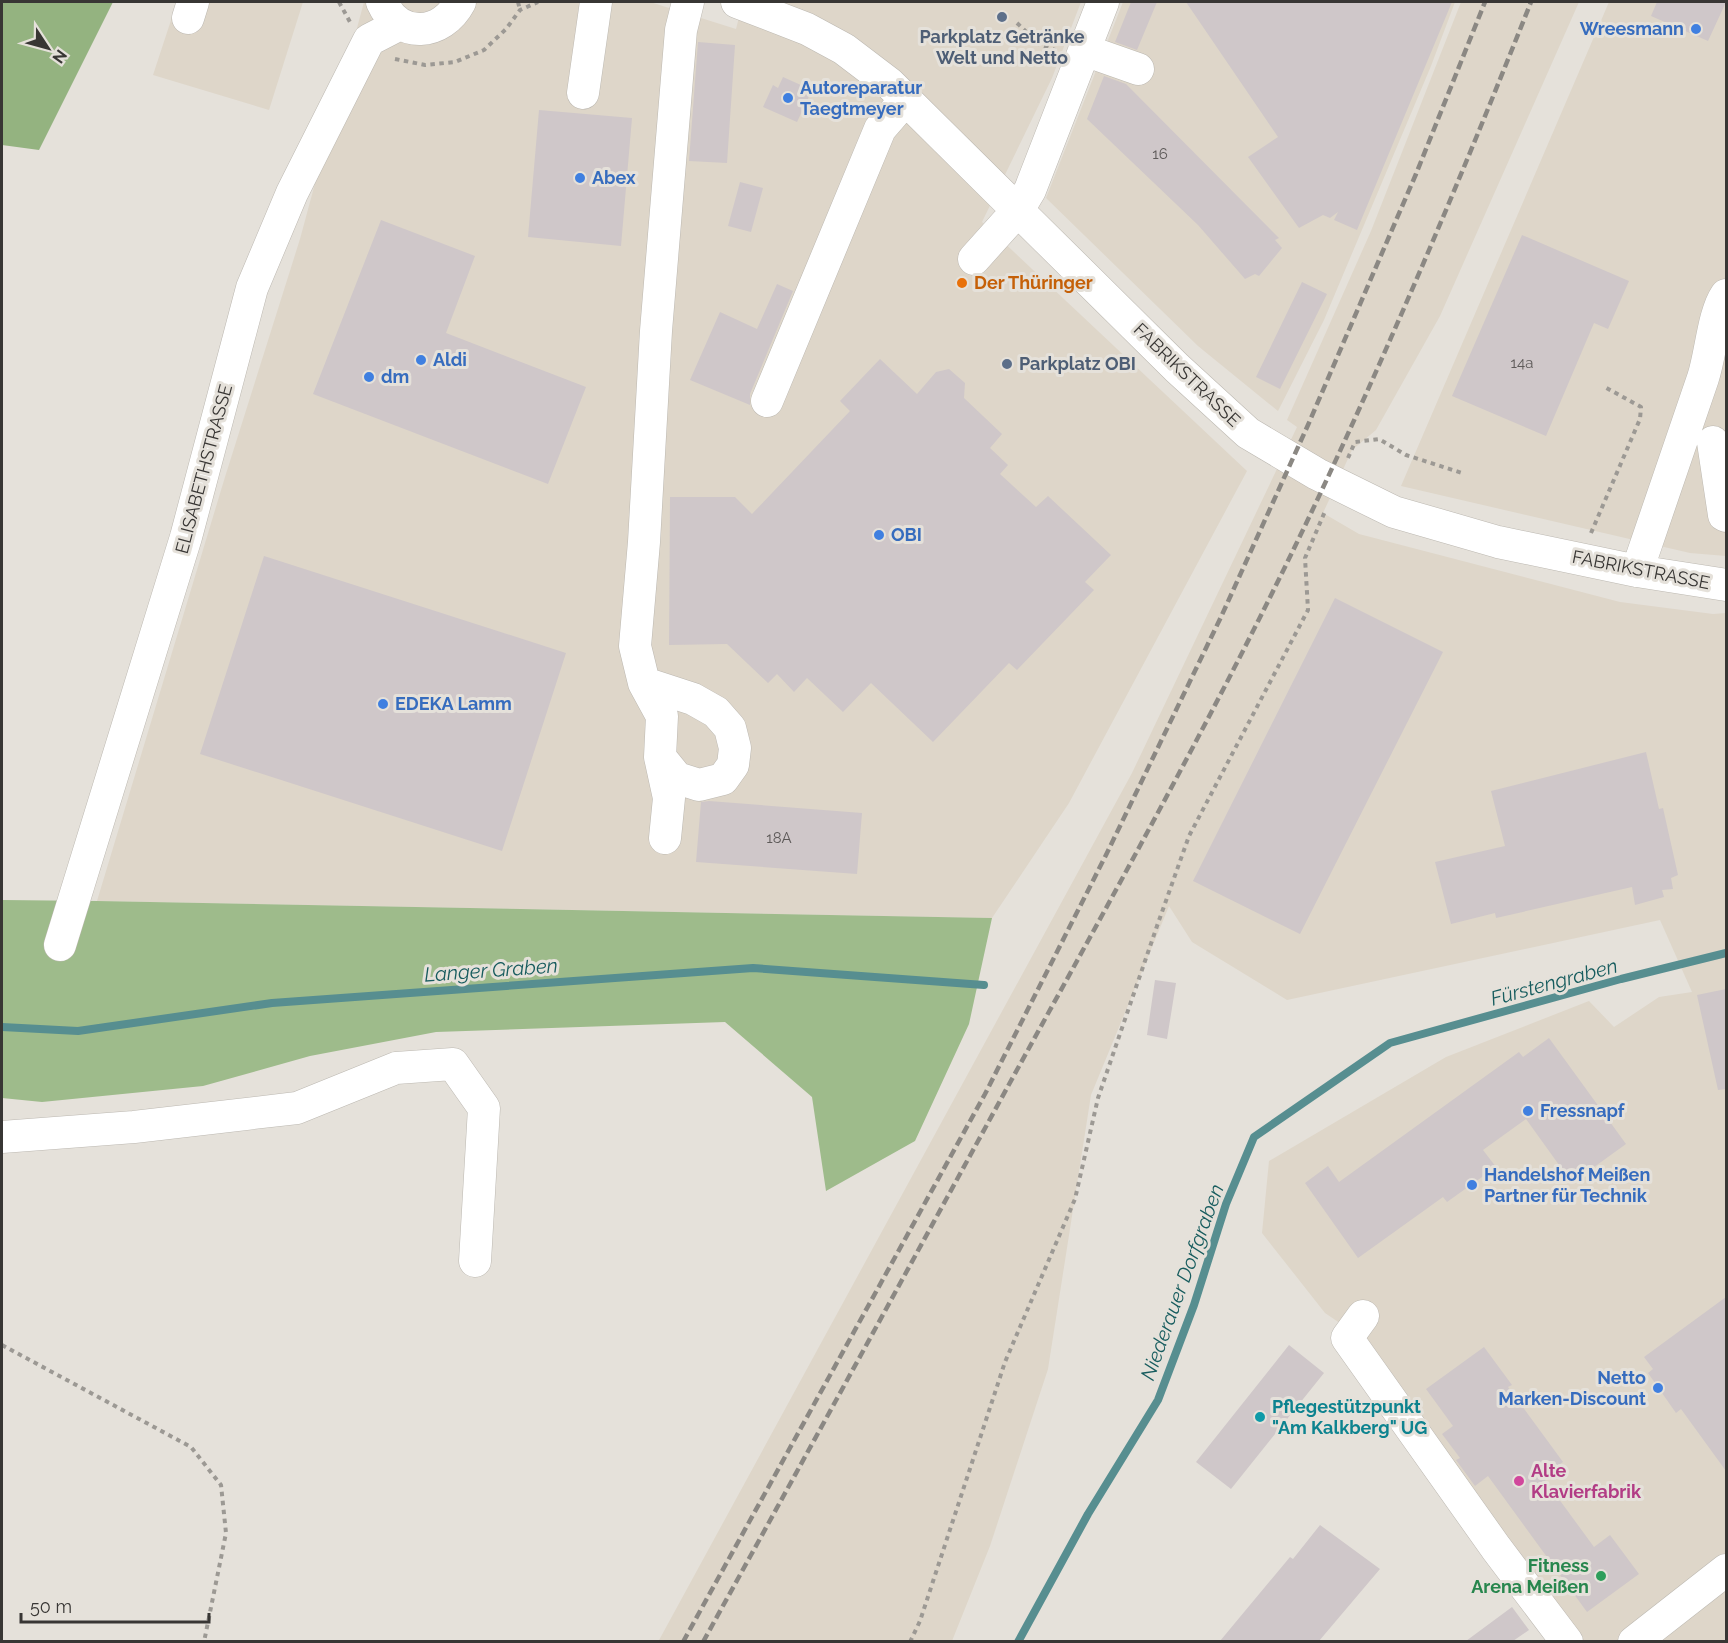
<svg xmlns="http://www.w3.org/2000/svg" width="1728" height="1643" font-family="Raleway,sans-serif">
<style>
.built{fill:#ded6c9}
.green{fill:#9ebb8b}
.forest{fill:#94b380}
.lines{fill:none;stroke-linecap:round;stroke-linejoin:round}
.stream{stroke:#578e90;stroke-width:8}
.building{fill:#cfc7c9}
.minor-casing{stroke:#bcb8b1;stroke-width:33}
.path{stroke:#9c9994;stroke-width:4;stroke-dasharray:4.5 4.5;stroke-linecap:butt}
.minor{stroke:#fff;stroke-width:32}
.rail{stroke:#8b8883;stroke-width:4.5;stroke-dasharray:9 4.5;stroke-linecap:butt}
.service-dot{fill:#5c6f8a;stroke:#e5e1da;stroke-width:2}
.shop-dot{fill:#3f7fe0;stroke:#e5e1da;stroke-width:2}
.food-dot{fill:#e8710a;stroke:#e5e1da;stroke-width:2}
.culture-dot{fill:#0f9aa8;stroke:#e5e1da;stroke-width:2}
.hotel-dot{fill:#d1479c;stroke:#e5e1da;stroke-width:2}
.leisure-dot{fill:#2e9e5b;stroke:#e5e1da;stroke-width:2}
.labels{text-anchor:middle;stroke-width:6;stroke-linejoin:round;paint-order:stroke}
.number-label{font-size:15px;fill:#5e5a59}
.shop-label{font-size:18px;font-weight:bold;fill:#366cbe;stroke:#e5e1da;text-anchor:start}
.service-label{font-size:18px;font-weight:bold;fill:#4e5e75;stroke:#e5e1da}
.food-label{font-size:18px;font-weight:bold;fill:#c56008;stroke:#e5e1da;text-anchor:start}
.street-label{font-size:18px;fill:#383634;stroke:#e5e1da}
.culture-label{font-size:18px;font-weight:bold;fill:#0d838f;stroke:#e5e1da;text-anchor:start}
.hotel-label{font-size:18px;font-weight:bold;fill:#b23c85;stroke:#e5e1da;text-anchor:start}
.leisure-label{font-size:18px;font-weight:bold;fill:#27864d;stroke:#e5e1da;text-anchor:end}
.water-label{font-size:20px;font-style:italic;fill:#175c5e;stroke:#e5e1da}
</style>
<rect width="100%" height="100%" fill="#e5e1da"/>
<!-- built -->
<path class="built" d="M 177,2 L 303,2 L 269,110 L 153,75 Z
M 364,2 L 650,2 L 736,29 L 743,2 L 1081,2 L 1052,78 L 982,222 L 1247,471 L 1069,803 L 992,918 L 97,901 L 225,477 L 300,239 Z
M 1123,2 L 1455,2 L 1431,66 L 1324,320 L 1278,411 L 1198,346 L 1046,198 Z
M 1461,2 L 1579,2 L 1440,316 L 1376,430 L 1352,450 L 1323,513 L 1359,534 L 1620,602 L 1713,614 L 1726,613 L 1726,1641 L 1581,1641 L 1362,1338 L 1325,1313 L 1262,1233 L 1269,1161 L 1446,1057 L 1589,1001 L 1614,1027 L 1659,997 L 1692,992 L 1660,920 L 1287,1000 L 1192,942 L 1169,906 L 1091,1095 L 1048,1369 L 990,1546 L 952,1641 L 658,1642 L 1132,773 L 1297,427 L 1287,420 L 1371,231 Z
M 1609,2 L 1726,2 L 1726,556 L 1690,553 L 1401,486 Z"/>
<!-- green -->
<path class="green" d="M 2,900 L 97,901 L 992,918 L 969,1024 L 915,1141 L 826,1191 L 812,1097 L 725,1022 L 436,1032 L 310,1056 L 203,1086 L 42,1102 L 2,1098 Z"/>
<!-- forest -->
<path class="forest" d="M 2,2 L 113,2 L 39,150 L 2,145 Z"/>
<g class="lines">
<!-- stream -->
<path class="stream" d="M 2,1027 L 78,1031 L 272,1003 L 753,968 L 984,985
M 1018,1642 L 1088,1514 L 1158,1400 L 1194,1305 L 1226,1204 L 1254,1137 L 1390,1043 L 1621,979 L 1726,953"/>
</g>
<!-- building -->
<path class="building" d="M 1131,2 L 1157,2 L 1137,50 L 1115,42 Z
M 1186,2 L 1452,2 L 1357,230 L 1334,220 L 1338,212 L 1330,218 L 1323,215 L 1299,228 L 1248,157 L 1278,137 Z
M 1657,2 L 1726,2 L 1708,41 L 1651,16 Z
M 698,42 L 735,45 L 727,163 L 689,161 Z
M 1104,76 L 1126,84 L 1279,238 L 1275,240 L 1282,248 L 1259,276 L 1255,274 L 1245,279 L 1198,225 L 1087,119 Z
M 783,77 L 812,90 L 797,122 L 763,107 L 773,85 L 778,88 Z
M 539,110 L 632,118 L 621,246 L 528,237 Z
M 740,182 L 763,188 L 751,232 L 728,226 Z
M 381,220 L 475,256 L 446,333 L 586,387 L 548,484 L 313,394 Z
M 1522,235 L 1629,281 L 1608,329 L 1594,323 L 1546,436 L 1452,396 Z
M 1302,282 L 1327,294 L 1280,389 L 1256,377 Z
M 777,284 L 793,291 L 750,394 L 750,405 L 690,380 L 720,312 L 757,329 Z
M 880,359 L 917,394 L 936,372 L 949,369 L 965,383 L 964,398 L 1002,434 L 990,448 L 1008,465 L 1000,474 L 1036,507 L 1048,496 L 1111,555 L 1085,582 L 1094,590 L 1017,670 L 1009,663 L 933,742 L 871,683 L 843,712 L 807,678 L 794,692 L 777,674 L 768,683 L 727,644 L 669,645 L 670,497 L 735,497 L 752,514 L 850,411 L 840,401 Z
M 264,556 L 566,653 L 502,851 L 200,754 Z
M 1335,598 L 1443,652 L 1300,934 L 1193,881 Z
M 1646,752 L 1659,809 L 1663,808 L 1678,875 L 1671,878 L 1673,889 L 1662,890 L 1664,897 L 1635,905 L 1632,887 L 1496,918 L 1495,913 L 1451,924 L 1435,862 L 1505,846 L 1491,791 Z
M 709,801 L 862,813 L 857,874 L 696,862 L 701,802 Z
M 1155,980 L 1176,983 L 1167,1039 L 1147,1035 Z
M 1726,989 L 1726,1089 L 1718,1090 L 1697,995 Z
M 1549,1038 L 1626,1144 L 1572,1183 L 1526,1119 L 1483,1150 L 1496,1167 L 1447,1202 L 1443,1197 L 1358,1258 L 1305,1183 L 1328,1166 L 1339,1182 L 1519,1052 L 1523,1057 Z
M 1726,1297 L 1726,1471 L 1681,1409 L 1676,1413 L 1648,1373 L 1653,1369 L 1644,1357 Z
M 1289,1345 L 1324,1373 L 1231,1489 L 1196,1462 Z
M 1484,1347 L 1512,1385 L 1508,1387 L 1563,1462 L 1542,1476 L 1594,1547 L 1610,1535 L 1639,1574 L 1587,1612 L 1488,1476 L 1475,1486 L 1456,1460 L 1460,1458 L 1442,1434 L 1453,1426 L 1426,1389 Z
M 1320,1525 L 1380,1569 L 1319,1641 L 1220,1641 L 1290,1557 L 1293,1559 Z
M 1512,1607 L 1529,1630 L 1513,1641 L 1466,1641 Z"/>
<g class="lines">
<defs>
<path id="minor" d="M 382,2 C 399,40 442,36 460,2
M 737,2 L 807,29 L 844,49 L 890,84 L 1177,368 L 1248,433 L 1317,474 L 1394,512 L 1498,542 L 1637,571 L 1726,585
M 188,18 L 193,2
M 1084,50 L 1138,69
M 583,93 L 596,2
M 974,259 L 1018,210 L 1030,190 L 1103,2
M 767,401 L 880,129 L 906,99
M 1713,442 L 1724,515 L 1726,516
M 1637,571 L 1703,378 C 1711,354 1713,314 1726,295
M 644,683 L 693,699 L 716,712 L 730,728 L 735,748 L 733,765 L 723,779 L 699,785 L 677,778 L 660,757
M 665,838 L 669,798 L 660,757 L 662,716 L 644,683 L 635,646 L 644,542 L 656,331 L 681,30 L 688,2
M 60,945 L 186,537 L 252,288 L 292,193 L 369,40 L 400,24
M 2,1137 L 134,1127 L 297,1108 L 396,1068 L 453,1064 L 484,1108 L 475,1261
M 1363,1316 L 1347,1338 L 1496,1548 L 1567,1642
M 1634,1642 L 1726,1570"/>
</defs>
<!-- minor casing -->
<use href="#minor" class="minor-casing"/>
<!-- path -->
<path class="path" d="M 339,2 L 350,22
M 518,2 L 520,10
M 1017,23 L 1040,45 L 1055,50
M 395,59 L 425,65 L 455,62 L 484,50 L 506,29 L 520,10 L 538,2
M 1348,458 L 1355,442 L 1379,439 L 1406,455 L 1462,473
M 1591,533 L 1640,419 L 1641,407 L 1603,386
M 2,1345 L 191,1447 L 221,1485 L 226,1533 L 204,1642
M 910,1642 L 920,1621 L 1005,1362 L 1075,1199 L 1098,1098 L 1157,926 L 1189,836 L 1308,610 L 1305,558 L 1326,509"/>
<!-- minor -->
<use href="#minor" class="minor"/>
<!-- rail -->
<path class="rail" d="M 683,1642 L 985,1094 L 1106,855 L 1221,617 L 1308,425 L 1416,174 L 1485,2
M 703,1642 C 803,1461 902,1280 1001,1099 C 1108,904 1217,711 1312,511 C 1391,344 1463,173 1531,2"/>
</g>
<!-- markers -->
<g class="service-dot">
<circle cx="1002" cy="17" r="6"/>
<circle cx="1007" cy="364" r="6"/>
</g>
<g class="shop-dot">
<circle cx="1696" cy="29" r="6"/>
<circle cx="788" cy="98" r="6"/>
<circle cx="580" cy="178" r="6"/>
<circle cx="421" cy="360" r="6"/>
<circle cx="369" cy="377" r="6"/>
<circle cx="879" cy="535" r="6"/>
<circle cx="383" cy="704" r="6"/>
<circle cx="1528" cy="1111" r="6"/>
<circle cx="1472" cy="1185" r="6"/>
<circle cx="1658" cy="1388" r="6"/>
</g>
<circle class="food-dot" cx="962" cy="283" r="6"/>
<circle class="culture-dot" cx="1260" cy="1417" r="6"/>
<circle class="hotel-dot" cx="1519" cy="1481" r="6"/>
<circle class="leisure-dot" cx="1601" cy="1576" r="6"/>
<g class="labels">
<!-- number labels -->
<g class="number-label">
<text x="1160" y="159">16</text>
<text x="1522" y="368">14a</text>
<text x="779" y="843">18A</text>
</g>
<!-- shop labels -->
<g class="shop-label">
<text x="1684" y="35" text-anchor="end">Wreesmann</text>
<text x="800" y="94">Autoreparatur<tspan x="800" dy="21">Taegtmeyer</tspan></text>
<text x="592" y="184">Abex</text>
<text x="433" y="366">Aldi</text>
<text x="381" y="383">dm</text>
<text x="891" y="541">OBI</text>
<text x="395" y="710">EDEKA Lamm</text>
<text x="1540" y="1117">Fressnapf</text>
<text x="1484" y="1181">Handelshof Meißen<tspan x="1484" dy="21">Partner für Technik</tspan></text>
<text x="1646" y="1384" text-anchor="end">Netto<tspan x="1646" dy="21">Marken-Discount</tspan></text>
</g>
<!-- service labels -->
<g class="service-label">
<text x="1002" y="43">Parkplatz Getränke<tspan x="1002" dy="21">Welt und Netto</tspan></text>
<text x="1019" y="370" text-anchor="start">Parkplatz OBI</text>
</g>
<!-- food labels -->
<g class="food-label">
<text x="974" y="289">Der Thüringer</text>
</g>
<!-- street labels -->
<g class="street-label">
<text transform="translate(1187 375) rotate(44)" y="6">FABRIKSTRASSE</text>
<text transform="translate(204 469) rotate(-75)" y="6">ELISABETHSTRASSE</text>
<text transform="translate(1641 570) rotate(11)" y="6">FABRIKSTRASSE</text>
</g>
<!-- culture labels -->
<g class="culture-label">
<text x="1272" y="1413">Pflegestützpunkt<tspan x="1272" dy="21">"Am Kalkberg" UG</tspan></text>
</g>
<!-- hotel labels -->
<g class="hotel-label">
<text x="1531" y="1477">Alte<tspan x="1531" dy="21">Klavierfabrik</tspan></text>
</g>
<!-- leisure labels -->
<g class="leisure-label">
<text x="1589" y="1572">Fitness<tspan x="1589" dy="21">Arena Meißen</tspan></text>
</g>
<!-- water labels -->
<g class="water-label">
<text transform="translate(491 970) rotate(-4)" y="7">Langer Graben</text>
<text transform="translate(1554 982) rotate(-15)" y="7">Fürstengraben</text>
<text transform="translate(1182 1282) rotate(-70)" y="7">Niederauer Dorfgraben</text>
</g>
</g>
<!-- border -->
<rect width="1728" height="1643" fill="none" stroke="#383634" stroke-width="6"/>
<!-- north arrow -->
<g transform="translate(48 48) rotate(126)" stroke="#e5e1da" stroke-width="4.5" paint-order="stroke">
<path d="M0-4.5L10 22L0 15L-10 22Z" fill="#383634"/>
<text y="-9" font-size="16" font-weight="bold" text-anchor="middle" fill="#383634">N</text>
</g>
<!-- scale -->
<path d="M21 1613v9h188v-9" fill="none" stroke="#383634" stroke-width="3"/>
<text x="30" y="1613" font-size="18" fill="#383634" stroke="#e5e1da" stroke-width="4.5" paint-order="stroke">50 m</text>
</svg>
